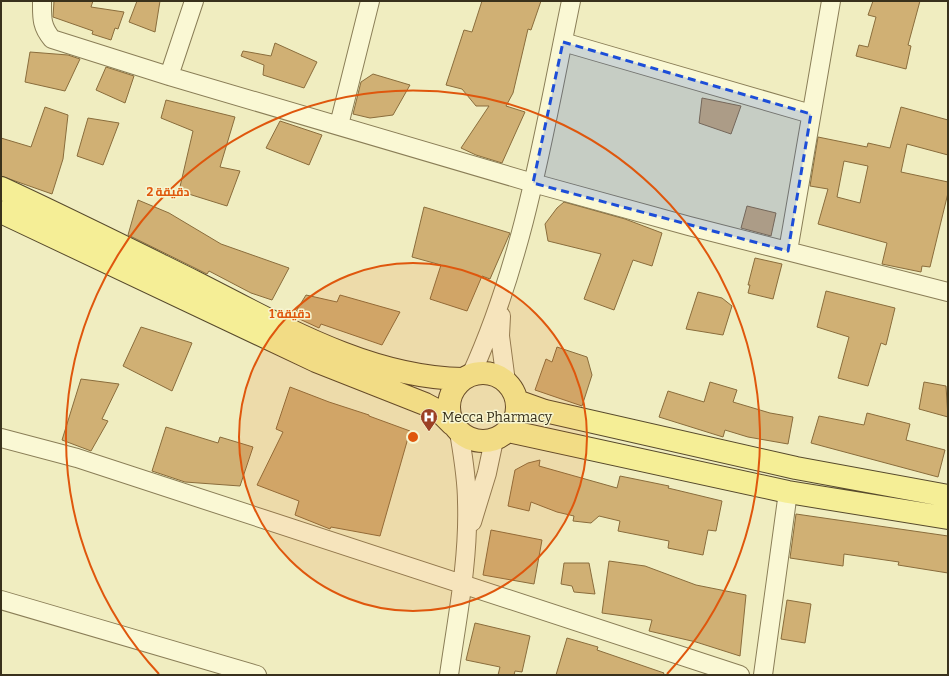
<svg xmlns="http://www.w3.org/2000/svg" width="949" height="676" font-family="Bitter,Cairo,serif">
<style>
.building{fill:#d0b074;stroke:#8a6d3c;fill-rule:evenodd}
.lines{fill:none;stroke-linecap:round;stroke-linejoin:round}
.minor-casing{stroke:#8a7e57;stroke-width:20}
.major-casing{stroke:#574a2c;stroke-width:24}
.minor{stroke:#faf8d4;stroke-width:18}
.major{stroke:#f5ee96;stroke-width:22}
.marked{fill:#1d4ed8;fill-opacity:0.2;stroke:#1d4ed8;stroke-width:3;stroke-dasharray:8 5;stroke-linejoin:round}
.ring{fill:none;stroke:#df570d;stroke-width:2}
.labels{text-anchor:middle;stroke-width:3;stroke-linejoin:round;paint-order:stroke}
.poi-label{font-size:14px;fill:#39311c;stroke:#f7f5d0;text-anchor:start}
.centre{fill:#df570d;stroke:#f7f5d0;stroke-width:2}
.ring-label{font-size:12px;text-anchor:middle;font-weight:bold;fill:#df570d;stroke:#f7f5d0;stroke-width:3;stroke-linejoin:round;paint-order:stroke}
</style>
<rect width="100%" height="100%" fill="#f0edc0"/>
<!-- building -->
<path class="building" d="M 54,1 L 93,1 L 91,7 L 124,12 L 118,29 L 115,28 L 111,40 L 92,34 L 93,31 L 53,17 Z
M 137,1 L 160,1 L 155,32 L 129,22 Z
M 482,1 L 541,1 L 531,30 L 528,29 L 513,93 L 506,106 L 525,112 L 502,163 L 476,155 L 461,148 L 489,106 L 476,106 L 462,89 L 446,85 L 464,30 L 472,32 Z
M 873,1 L 920,1 L 908,45 L 911,46 L 906,69 L 856,56 L 859,45 L 868,47 L 876,17 L 868,15 Z
M 275,43 L 317,62 L 304,88 L 263,75 L 264,65 L 241,56 L 243,51 L 271,56 Z
M 30,52 L 68,55 L 80,59 L 65,91 L 25,82 Z
M 106,67 L 134,76 L 125,103 L 96,90 Z
M 373,74 L 410,85 L 393,115 L 370,118 L 353,114 L 361,82 Z
M 702,98 L 741,106 L 731,134 L 699,123 Z
M 166,100 L 235,117 L 220,167 L 240,171 L 227,206 L 179,191 L 193,131 L 161,118 Z
M 45,107 L 68,115 L 63,159 L 52,194 L 1,176 L 1,138 L 31,147 Z
M 901,107 L 948,120 L 948,155 L 907,144 L 901,172 L 948,182 L 948,193 L 930,267 L 922,266 L 921,272 L 882,264 L 887,243 L 818,224 L 828,189 L 810,186 L 818,137 L 867,147 L 868,143 L 890,148 ZM 844,161 L 868,166 L 860,203 L 837,197 Z
M 88,118 L 119,123 L 103,165 L 77,156 Z
M 280,121 L 322,135 L 309,165 L 266,148 Z
M 138,200 L 169,213 L 221,244 L 289,268 L 272,300 L 251,293 L 209,271 L 207,274 L 128,235 Z
M 564,202 L 625,219 L 662,233 L 652,266 L 633,260 L 614,310 L 584,299 L 601,254 L 548,241 L 545,224 L 557,208 Z
M 747,206 L 776,213 L 771,236 L 741,228 Z
M 424,207 L 510,233 L 490,279 L 482,276 L 467,311 L 430,299 L 441,265 L 412,257 Z
M 755,258 L 782,264 L 773,299 L 748,293 L 750,285 L 748,285 Z
M 826,291 L 895,308 L 886,345 L 881,343 L 868,386 L 838,378 L 849,337 L 817,327 Z
M 698,292 L 722,298 L 732,306 L 723,335 L 686,329 Z
M 306,295 L 337,302 L 340,295 L 400,312 L 382,345 L 321,324 L 319,328 L 293,316 Z
M 141,327 L 192,343 L 172,391 L 123,366 Z
M 557,347 L 587,357 L 592,375 L 582,406 L 535,390 L 546,359 L 552,362 Z
M 81,379 L 119,384 L 102,419 L 108,421 L 91,451 L 62,440 Z
M 710,382 L 737,390 L 733,402 L 770,413 L 793,417 L 788,444 L 748,437 L 725,430 L 723,437 L 659,417 L 668,391 L 704,402 Z
M 924,382 L 946,386 L 948,417 L 919,409 Z
M 290,387 L 329,402 L 369,415 L 369,416 L 410,431 L 380,536 L 331,527 L 330,529 L 295,515 L 299,501 L 257,485 L 283,432 L 276,429 Z
M 867,413 L 910,424 L 906,440 L 945,450 L 938,477 L 811,443 L 819,416 L 864,425 Z
M 166,427 L 218,443 L 220,437 L 253,447 L 240,486 L 185,482 L 152,471 Z
M 540,460 L 539,466 L 617,488 L 620,476 L 669,486 L 668,488 L 722,501 L 716,531 L 708,530 L 703,555 L 668,548 L 669,541 L 618,531 L 620,521 L 599,516 L 591,523 L 573,521 L 574,516 L 557,512 L 531,502 L 529,511 L 508,506 L 515,470 L 528,463 Z
M 796,514 L 948,536 L 948,573 L 898,565 L 899,562 L 844,554 L 843,566 L 790,558 Z
M 491,530 L 542,540 L 534,584 L 483,575 Z
M 609,561 L 645,566 L 696,585 L 746,595 L 740,656 L 696,642 L 649,631 L 652,620 L 602,613 Z
M 564,563 L 589,563 L 595,594 L 574,592 L 572,586 L 561,584 Z
M 787,600 L 811,604 L 805,643 L 781,639 Z
M 475,623 L 530,636 L 522,672 L 515,671 L 514,675 L 498,675 L 500,667 L 466,660 Z
M 567,638 L 598,647 L 597,650 L 664,673 L 663,675 L 556,675 Z"/>
<g class="lines">
<defs>
<path id="minor" d="M 42,1 C 42,17 41,26 52,39 L 169,76 L 533,183 L 689,226 L 948,292
M 563,42 L 811,114
M 169,76 L 194,1
M 339,125 L 370,1
M 788,251 L 831,1
M 501,316 L 500,336 L 506,382
M 471,375 C 525,257 545,126 571,1
M 1,438 L 77,458 L 740,675
M 472,522 L 487,473 L 494,440
M 1,600 L 257,675
M 449,675 C 457,618 469,560 467,502 C 467,478 463,456 459,432
M 763,675 L 788,492"/>
<path id="major" d="M 1,188 C 66,218 130,250 195,282 C 278,324 368,378 463,379
M 1,212 L 316,361 L 425,404 L 440,412 L 452,424
M449 407a34 34 0 1 1 68 0a34 34 0 1 1-68 0Z
M 517,401 L 545,411 L 796,468 L 948,496
M 508,431 L 788,492 L 948,518"/>
</defs>
<!-- minor casing -->
<use href="#minor" class="minor-casing"/>
<!-- major casing -->
<use href="#major" class="major-casing"/>
<!-- minor -->
<use href="#minor" class="minor"/>
<!-- major -->
<use href="#major" class="major"/>
</g>
<!-- marked area -->
<path class="marked" d="M 563,42 L 811,114 L 788,251 L 533,183 Z"/>
<!-- distance rings -->
<circle cx="413" cy="437" r="174" fill="#df570d" fill-opacity=".12"/>
<g class="ring">
<circle cx="413" cy="437" r="174"/>
<path d="M159 674A347 347 0 1 1 667 674"/>
</g>
<!-- icons -->
<defs>
<symbol id="hospital-pin" viewBox="-11 -11 22 30"><path d="M0 17L-7.5 6A9.5 9.5 0 1 1 7.5 6Z" fill="#9b4024" stroke="#f7f5d0"/><path d="M-5-5h3v3.5h4V-5h3V5h-3V1.5h-4V5h-3Z" fill="#fff"/></symbol>
</defs>
<g fill-rule="evenodd">
<use href="#hospital-pin" x="419" y="407" width="20" height="27"/>
</g>
<g class="labels">
<!-- poi labels -->
<g class="poi-label">
<text x="442" y="422">Mecca Pharmacy</text>
</g>
</g>
<circle cx="413" cy="437" r="6" class="centre"/>
<g class="ring-label">
<text x="168" y="196">2 دقيقة</text>
<text x="290" y="318">1 دقيقة</text>
</g>
<!-- border -->
<rect width="949" height="676" fill="none" stroke="#39311c" stroke-width="4"/>
</svg>
